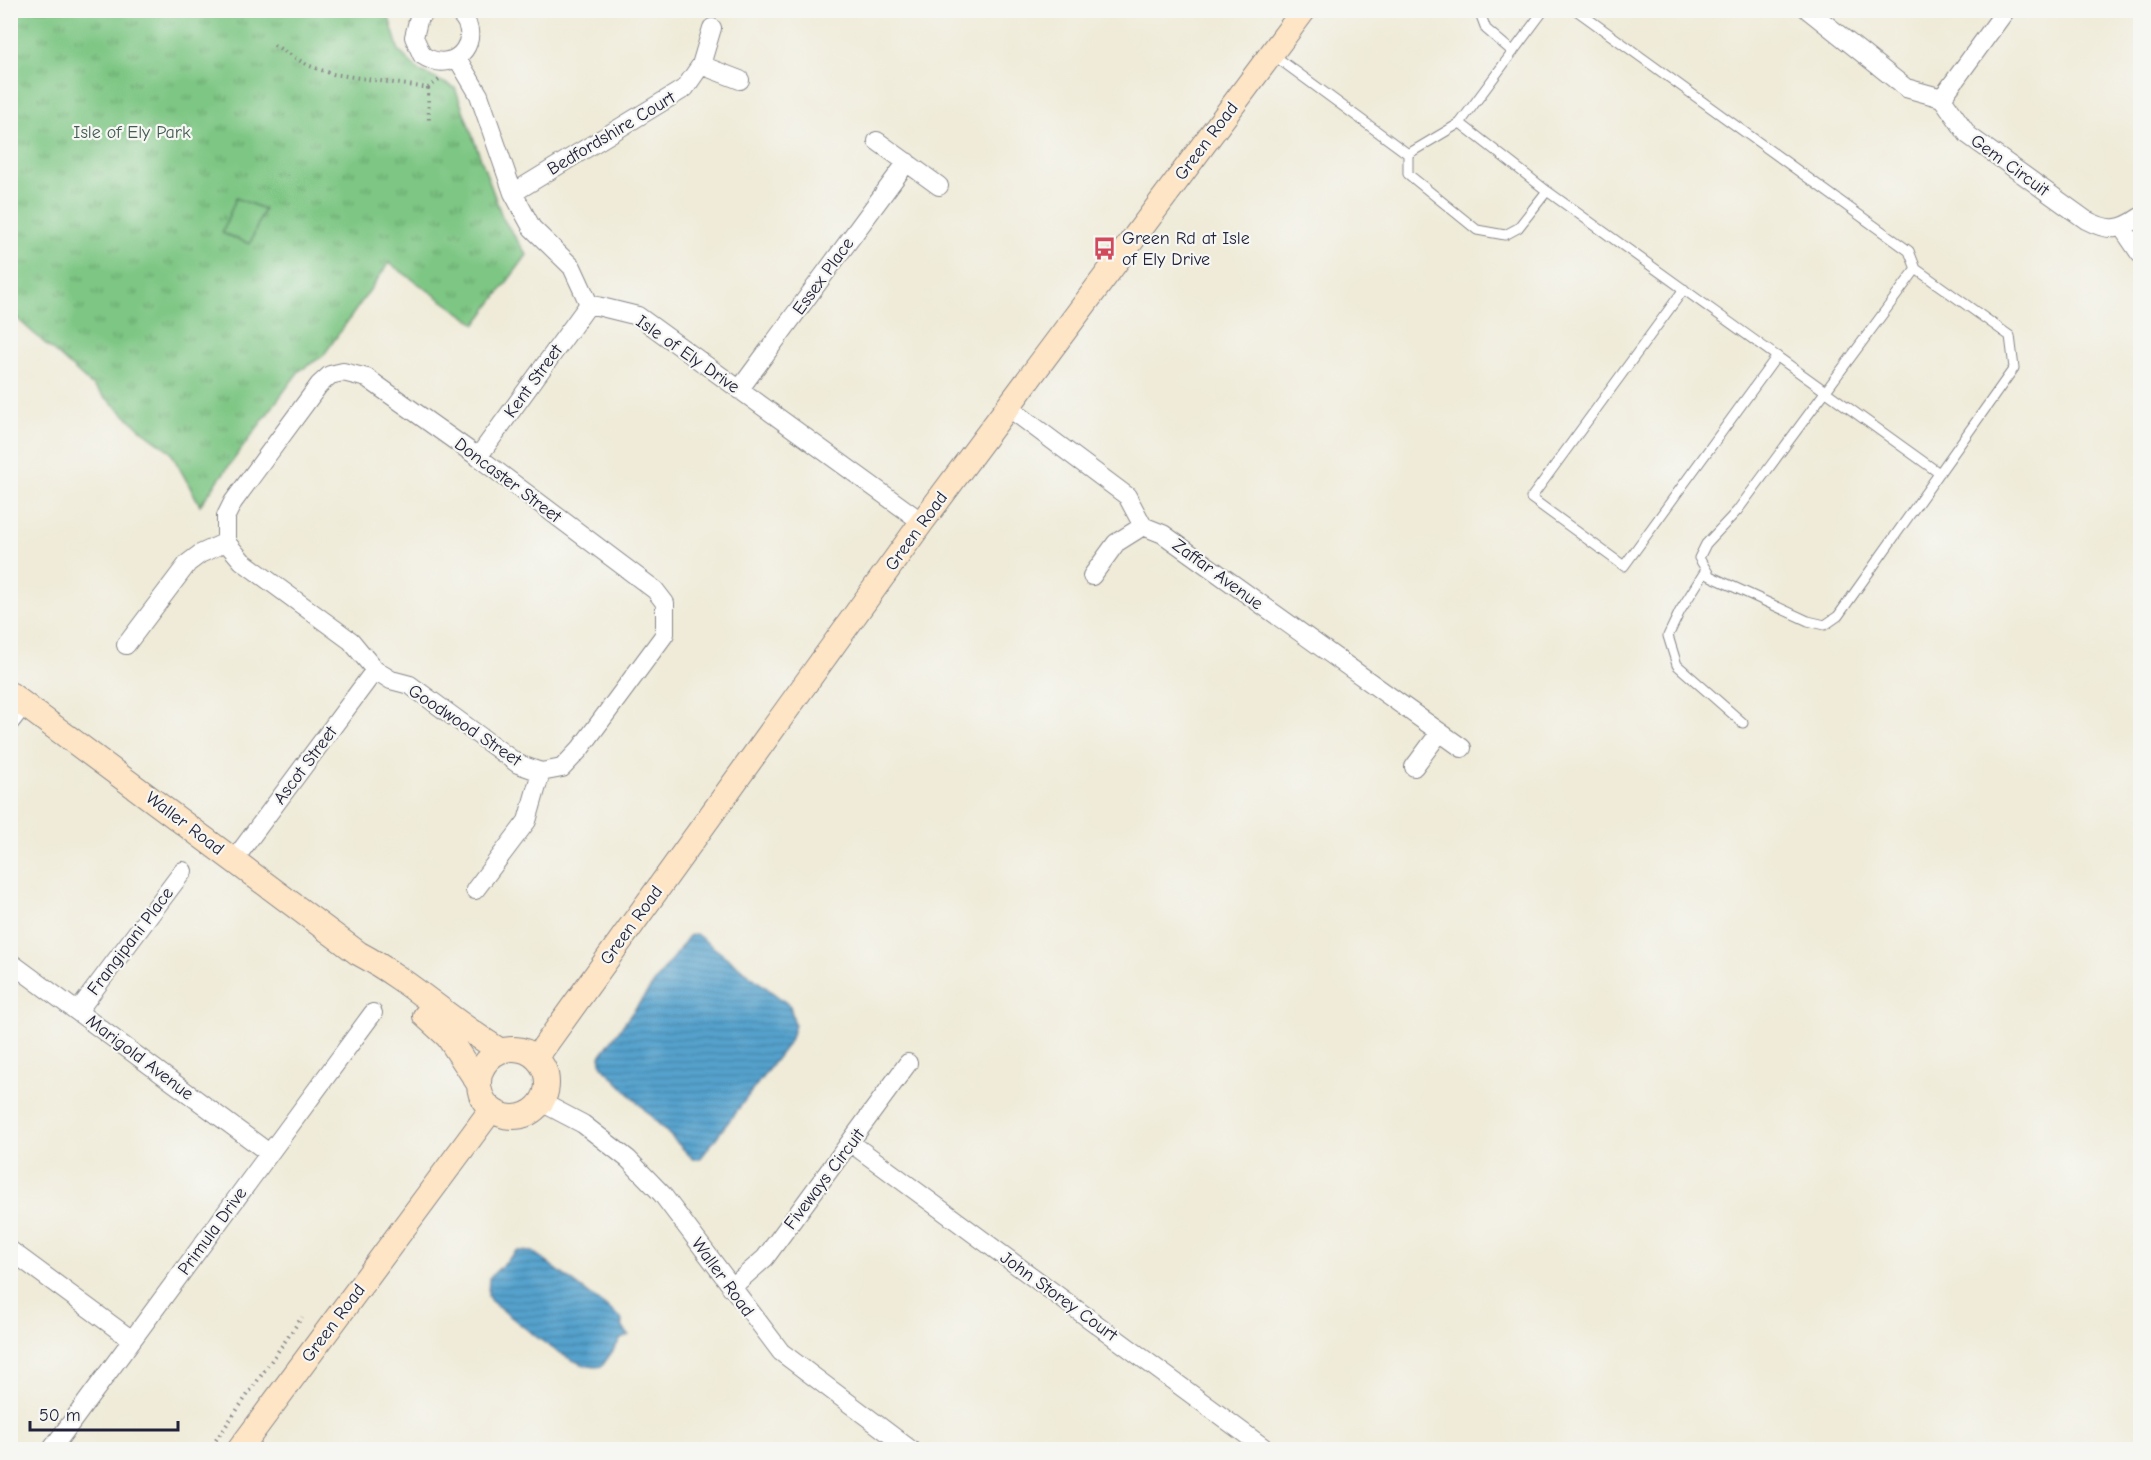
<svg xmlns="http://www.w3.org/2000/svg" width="2151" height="1460" font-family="'Comic Neue',sans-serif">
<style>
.grass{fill:#7dc683;stroke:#50745f;stroke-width:1.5}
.park{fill:url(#park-tufts);stroke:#50745f;stroke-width:1.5;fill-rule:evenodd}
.water{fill:url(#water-rules);stroke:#3b6284;stroke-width:1.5}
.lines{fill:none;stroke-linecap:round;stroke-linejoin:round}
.lane-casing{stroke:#88868a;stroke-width:11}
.street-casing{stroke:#88868a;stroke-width:20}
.secondary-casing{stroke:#88868a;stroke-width:26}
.path{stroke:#88868a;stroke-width:4;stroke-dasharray:1.5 4.5;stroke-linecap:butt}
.lane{stroke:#fff;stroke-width:9}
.street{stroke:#fff;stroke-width:18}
.secondary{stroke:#fde5c5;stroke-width:24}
.labels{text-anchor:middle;stroke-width:4.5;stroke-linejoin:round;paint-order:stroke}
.park-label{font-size:18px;fill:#425b54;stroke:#f6f6f2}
.street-label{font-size:18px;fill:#22223b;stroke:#f6f6f2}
.poi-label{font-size:18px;fill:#22223b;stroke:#f6f6f2;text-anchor:start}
</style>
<defs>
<pattern id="park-tufts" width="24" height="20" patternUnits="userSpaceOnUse" patternTransform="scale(1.5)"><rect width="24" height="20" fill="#7dc683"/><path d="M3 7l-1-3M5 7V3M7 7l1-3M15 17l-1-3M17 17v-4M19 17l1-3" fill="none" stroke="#66a06c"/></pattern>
<pattern id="water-rules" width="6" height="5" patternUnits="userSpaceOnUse" patternTransform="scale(1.5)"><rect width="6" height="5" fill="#54a2cd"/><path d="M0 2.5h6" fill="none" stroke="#4584a8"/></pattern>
</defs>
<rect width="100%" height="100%" fill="#f6f6f2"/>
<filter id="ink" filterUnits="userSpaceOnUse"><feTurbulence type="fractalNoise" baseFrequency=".0167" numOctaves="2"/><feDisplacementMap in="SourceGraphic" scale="12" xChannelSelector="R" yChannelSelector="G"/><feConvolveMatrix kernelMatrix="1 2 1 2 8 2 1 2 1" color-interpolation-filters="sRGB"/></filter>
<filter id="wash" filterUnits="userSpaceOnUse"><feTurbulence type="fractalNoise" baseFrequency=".008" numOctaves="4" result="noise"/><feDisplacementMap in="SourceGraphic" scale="24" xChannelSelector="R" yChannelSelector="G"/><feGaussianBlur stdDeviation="1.35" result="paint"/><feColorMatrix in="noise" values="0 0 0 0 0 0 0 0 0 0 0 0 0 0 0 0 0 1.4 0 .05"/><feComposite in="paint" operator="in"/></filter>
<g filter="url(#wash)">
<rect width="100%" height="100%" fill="#efebd8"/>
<!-- grass -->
<path class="grass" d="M 236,197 L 264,209 L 250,244 L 222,233 Z"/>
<!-- park -->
<path class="park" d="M 11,10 L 387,11 L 399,51 L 419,71 L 455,88 L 503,219 L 527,255 L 476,324 L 389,263 L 323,356 L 299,371 L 200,505 L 170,451 L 143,431 L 11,313 ZM 236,198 L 264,209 L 250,244 L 222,233 Z"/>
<!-- water -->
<path class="water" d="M 696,934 L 790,1006 L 795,1025 L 790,1041 L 700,1159 L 693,1159 L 602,1066 L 600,1056 L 689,936 Z
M 517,1251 L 533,1252 L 621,1318 L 623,1328 L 629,1335 L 621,1339 L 602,1366 C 574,1374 514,1318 491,1301 L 488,1296 L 489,1278 Z"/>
</g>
<g filter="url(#ink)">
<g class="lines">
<defs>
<path id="lane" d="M 1482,10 L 1480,13 L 1486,29 L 1513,52
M 1544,10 L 1460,123 L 1408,154 L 1408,174 L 1477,230 L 1505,235 L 1518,228 L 1547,191
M 1576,10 L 1909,251 L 1916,269 L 2010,336 L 2014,368 L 1838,616 L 1825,625 L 1808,621 L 1710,576 L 1699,558 L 1706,544 L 1737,511 L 1916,269
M 1272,54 L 1408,154
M 1460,123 L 1547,191 L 1939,473
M 1684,289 L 1531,498 L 1624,566 L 1777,356
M 1706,570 L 1680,611 L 1668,636 L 1677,665 L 1743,723"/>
<path id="street" d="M 428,10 L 419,17 L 414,37 L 422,55 C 458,79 488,32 455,10
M 1808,10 L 1906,88 L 1942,98 L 1968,135 L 2086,220 C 2109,232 2120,231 2140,217
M 712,28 L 701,65 L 740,80
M 457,58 L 479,95 L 513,193 L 532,228 L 572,267 L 589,304 L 638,316 L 922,522
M 1942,98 L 2006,10
M 877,141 L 939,186
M 513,193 L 685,88 L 701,65
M 2123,229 L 2140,254
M 739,390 L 907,162
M 1008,407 L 1127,496 L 1143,526 L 1163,534 L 1462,748
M 478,457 L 589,304
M 226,542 L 242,561 L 351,641 L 375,670 L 391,680 L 410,685 L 518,764 L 541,772
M 1092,576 L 1116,543 L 1143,526
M 126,645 L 188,563 L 200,554 L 226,542 L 226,516 L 233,502 L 319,385 L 330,375 L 343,372 L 367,378 L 478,457 L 655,590 L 665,603 L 665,634 L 580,749 L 562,768 L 541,772 L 527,821 L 475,890
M 10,722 L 24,704
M 1414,767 L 1440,732
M 234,860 L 375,670
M 10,962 L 269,1153
M 78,1011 L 183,871
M 541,1102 L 583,1124 L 628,1159 L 662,1194 L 781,1352 L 911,1450
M 851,1143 L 1267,1450
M 10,1250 L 132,1340
M 731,1288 L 765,1258 L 908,1063
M 51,1450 L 373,1013"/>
<path id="secondary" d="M 10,694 L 358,953 C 409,980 451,1021 501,1051
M 425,1016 L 448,1037 L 478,1083
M479 1083a34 34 0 1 1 68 0a34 34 0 1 1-68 0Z
M 536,1058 L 922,522 L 1304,10
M 239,1450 L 491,1110"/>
</defs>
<!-- lane casing -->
<use href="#lane" class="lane-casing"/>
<!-- street casing -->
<use href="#street" class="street-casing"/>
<!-- secondary casing -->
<use href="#secondary" class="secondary-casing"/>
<!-- path -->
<path class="path" d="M 274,45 L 307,65 L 333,74 L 428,88 L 442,78
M 428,88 L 429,122
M 209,1450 L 302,1317"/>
<!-- lane -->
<use href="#lane" class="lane"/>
<!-- street -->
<use href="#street" class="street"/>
<!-- secondary -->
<use href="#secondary" class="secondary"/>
</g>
</g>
<!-- icons -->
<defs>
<symbol id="bus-bare" viewBox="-9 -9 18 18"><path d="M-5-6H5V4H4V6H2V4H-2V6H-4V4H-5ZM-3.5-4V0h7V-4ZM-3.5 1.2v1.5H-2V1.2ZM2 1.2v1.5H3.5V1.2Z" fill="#d1495b" stroke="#f6f6f2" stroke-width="2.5" paint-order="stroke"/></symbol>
</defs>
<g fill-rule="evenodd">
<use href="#bus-bare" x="1088" y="232" width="33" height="33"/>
</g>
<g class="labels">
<!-- park labels -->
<g class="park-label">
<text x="132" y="138">Isle of Ely Park</text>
</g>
<!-- street labels -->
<g class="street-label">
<text transform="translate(611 133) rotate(-31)" y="6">Bedfordshire Court</text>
<text transform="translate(1206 141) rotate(-53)" y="6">Green Road</text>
<text transform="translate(2010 165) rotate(36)" y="6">Gem Circuit</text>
<text transform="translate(823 276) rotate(-54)" y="6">Essex Place</text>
<text transform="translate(688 354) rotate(35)" y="6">Isle of Ely Drive</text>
<text transform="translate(533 381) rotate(-54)" y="6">Kent Street</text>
<text transform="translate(508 480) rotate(37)" y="6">Doncaster Street</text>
<text transform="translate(916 531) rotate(-54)" y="6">Green Road</text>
<text transform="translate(1218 574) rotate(36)" y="6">Zaffar Avenue</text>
<text transform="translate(465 725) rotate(34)" y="6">Goodwood Street</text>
<text transform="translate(305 765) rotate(-53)" y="6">Ascot Street</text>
<text transform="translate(185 823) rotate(37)" y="6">Waller Road</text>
<text transform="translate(631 925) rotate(-54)" y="6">Green Road</text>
<text transform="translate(130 941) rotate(-53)" y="6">Frangipani Place</text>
<text transform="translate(140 1057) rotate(37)" y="6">Marigold Avenue</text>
<text transform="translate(824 1179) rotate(-53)" y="6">Fiveways Circuit</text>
<text transform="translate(212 1231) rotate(-54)" y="6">Primula Drive</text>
<text transform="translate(723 1277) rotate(54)" y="6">Waller Road</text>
<text transform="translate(1059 1296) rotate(36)" y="6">John Storey Court</text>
<text transform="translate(333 1323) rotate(-53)" y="6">Green Road</text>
</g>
<!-- poi labels -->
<g class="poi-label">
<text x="1122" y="244">Green Rd at Isle<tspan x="1122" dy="21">of Ely Drive</tspan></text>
</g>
</g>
<!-- margin -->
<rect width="2151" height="1460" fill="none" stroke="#f6f6f2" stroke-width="36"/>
<!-- scale -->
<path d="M30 1421v9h148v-9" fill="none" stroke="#22223b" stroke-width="3"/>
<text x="39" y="1421" font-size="18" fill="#22223b" stroke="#f6f6f2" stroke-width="4.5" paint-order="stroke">50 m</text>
</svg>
